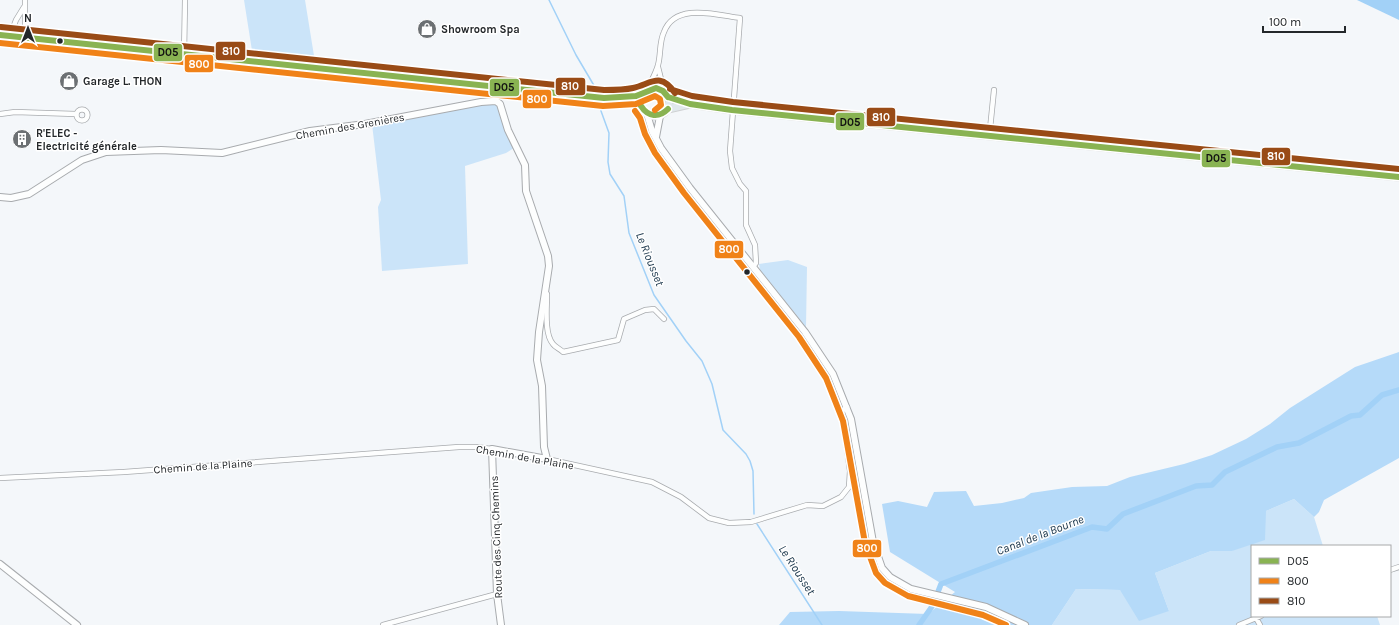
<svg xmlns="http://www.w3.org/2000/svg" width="1399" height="625" font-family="Karla,sans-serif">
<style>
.green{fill:#cbe4f9}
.forest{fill:#b5daf9}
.water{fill:#a2d1f7}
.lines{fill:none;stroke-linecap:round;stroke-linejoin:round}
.stream{stroke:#a2d1f7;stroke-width:1.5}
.canal{stroke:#a2d1f7;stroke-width:5.5}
.street-casing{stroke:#a8abae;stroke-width:6}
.secondary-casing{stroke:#a8abae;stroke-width:8}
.primary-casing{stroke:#cfd1d3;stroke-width:9}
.street{stroke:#fdfefe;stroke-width:4.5}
.secondary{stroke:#fdfefe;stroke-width:6}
.primary{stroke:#e0e8ec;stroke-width:7}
.bus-1-casing{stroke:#fff;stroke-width:9}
.bus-2-casing{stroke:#fff;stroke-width:9}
.bus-3-casing{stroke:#fff;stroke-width:9}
.bus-1{stroke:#89b352;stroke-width:6}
.bus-2{stroke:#f08218;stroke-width:6}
.bus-3{stroke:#994b16;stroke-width:6}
.bus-dot{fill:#23272a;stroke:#fff;stroke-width:1.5}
.labels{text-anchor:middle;stroke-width:3;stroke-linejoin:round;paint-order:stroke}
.poi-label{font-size:11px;font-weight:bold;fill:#23272a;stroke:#fff;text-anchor:start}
.street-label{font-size:11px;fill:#23272a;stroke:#fff}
.water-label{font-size:12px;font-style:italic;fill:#153147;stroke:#fff}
.line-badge{stroke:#fff;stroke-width:1.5}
.badge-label{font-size:11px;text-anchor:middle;font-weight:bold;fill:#fff}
.pale-badge-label{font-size:11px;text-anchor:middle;font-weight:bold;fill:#111}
</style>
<rect width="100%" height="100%" fill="#f4f7fa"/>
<!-- green -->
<path class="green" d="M 244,0 L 305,0 L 315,62 L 253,57 Z
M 489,104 L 497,104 L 514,148 L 506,153 L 465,166 L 468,264 L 382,271 L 378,207 L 381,200 L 372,124 Z
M 788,260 L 807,267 L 806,327 L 760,270 L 759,264 Z
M 1294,499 L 1314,517 L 1323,546 L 1252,546 L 1252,616 L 1377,616 L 1380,625 L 1052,625 L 1076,589 L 1120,590 L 1169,611 L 1155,573 L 1211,551 L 1232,551 L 1266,511 Z"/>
<!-- forest -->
<path class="forest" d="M 1399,352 L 1399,458 L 1324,500 L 1319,512 L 1314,517 L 1294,499 L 1266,511 L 1265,540 L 1232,551 L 1211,551 L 1155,573 L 1169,611 L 1139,621 L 1120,590 L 1076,589 L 1052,625 L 779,625 L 790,612 L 839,611 L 928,614 L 955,592 L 890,552 L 882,504 L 898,501 L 927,507 L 934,492 L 966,491 L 974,506 L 1002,503 L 1024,498 L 1031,493 L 1072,487 L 1107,486 L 1130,477 L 1184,464 L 1212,455 L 1246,439 L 1270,424 L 1290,408 L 1355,367 Z"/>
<!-- water -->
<path class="water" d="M 1357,0 L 1399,0 L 1399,20 Z"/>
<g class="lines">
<!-- stream -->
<path class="stream" d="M 549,0 L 576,55 L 599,94
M 600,100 L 601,111 L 609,133 L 608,162 L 610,174 L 624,196 L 629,233 L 654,295 L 686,341 L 702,361 L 712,384 L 723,430 L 746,454 L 750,461 L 753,471 L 754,514
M 757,524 L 822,625"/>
<!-- canal -->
<path class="canal" d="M 919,625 L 933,605 L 941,584 L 1092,527 L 1107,529 L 1123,514 L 1196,486 L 1212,485 L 1225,472 L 1277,447 L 1299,443 L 1351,416 L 1360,415 L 1382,395 L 1399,390"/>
<defs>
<path id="street" d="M 25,26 L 39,38
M 10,36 L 16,20 L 24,7
M 21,38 L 25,26 L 25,0
M 184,55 L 185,0
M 658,67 L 664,91
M 647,91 C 650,83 656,73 658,65 C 661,55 659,42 664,32 C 675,2 717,15 740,18 L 730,151 L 732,168 L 740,184 L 746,191 L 746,225 L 755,245 L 756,263 L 753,267
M76.5 115a5.5 5.5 0 1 1 11 0a5.5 5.5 0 1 1-11 0Z
M 0,114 L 15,112 L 76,114
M 917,129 L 920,120 L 990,129 L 994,90
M 547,294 C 547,307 544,334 553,344 C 555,347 560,349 563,352 L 618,340 L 624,319 L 645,310 L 654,309 L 664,319
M 547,459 L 652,482 L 681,497 L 709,518 L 729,523 L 751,522 L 807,505 L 823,506 L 841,497 L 849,487 L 850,471 L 842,411 L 847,407
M 0,478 L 124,472 L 459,447 L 476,447 L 492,449
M 1390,570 L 1399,567
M 1256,618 L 1260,625
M 383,625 L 497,594
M 1239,625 L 1261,616"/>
<path id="secondary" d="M 647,114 L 652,131 L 661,148 L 690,188 L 805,332 L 833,374 L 851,419 L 873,542 L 882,568 L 890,577 L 911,589 L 986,607 L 1025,625
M 656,137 L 660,116
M 0,197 L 11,198 L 29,194 L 82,160 L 106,152 L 161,150 L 222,153 L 310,131 L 365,124 L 481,102 L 496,101 L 500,104 L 508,130 L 525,165 L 526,191 L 548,256 L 549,266 L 539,332 L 537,360 L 542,386 L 544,447 L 547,459 L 492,449 L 497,594 L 501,625
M 0,564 L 77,625"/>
<path id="primary" d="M 0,35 L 618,99 L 641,106
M641 102a14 14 0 1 1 28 0a14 14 0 1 1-28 0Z
M 668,97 L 690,104 L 732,110 L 1399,177
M 619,98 L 644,93
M 668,109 L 690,104"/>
</defs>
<!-- street casing -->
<use href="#street" class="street-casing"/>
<!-- secondary casing -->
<use href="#secondary" class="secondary-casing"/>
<!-- primary casing -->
<use href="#primary" class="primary-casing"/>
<!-- street -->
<use href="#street" class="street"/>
<!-- secondary -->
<use href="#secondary" class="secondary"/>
<!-- primary -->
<use href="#primary" class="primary"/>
<defs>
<path id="bus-1" d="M 0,35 L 604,98 L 636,96 L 656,88 L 663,91 L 668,97
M 668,97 L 690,104 L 732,110 L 1399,177
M 641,106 C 648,117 659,118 668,109"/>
<path id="bus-2" d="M 0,43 L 603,106 L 636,104 L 655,96 L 660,99 L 661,105 L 655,110
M 635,111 L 640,118 L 645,134 L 655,153 L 684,193 L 799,337 L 826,378 L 843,421 L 865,543 L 876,573 L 885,583 L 908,596 L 983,615 L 1006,625"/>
<path id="bus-3" d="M 1,27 L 604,90 C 614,90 624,90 633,88 C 651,84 660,71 675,93
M 670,89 L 692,96 L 733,102 L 1399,169"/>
</defs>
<!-- bus-1 casing -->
<use href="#bus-1" class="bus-1-casing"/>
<!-- bus-2 casing -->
<use href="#bus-2" class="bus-2-casing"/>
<!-- bus-3 casing -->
<use href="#bus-3" class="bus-3-casing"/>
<!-- bus-1 -->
<use href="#bus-1" class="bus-1"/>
<!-- bus-2 -->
<use href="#bus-2" class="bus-2"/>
<!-- bus-3 -->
<use href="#bus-3" class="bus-3"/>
</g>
<!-- icons -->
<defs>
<symbol id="shop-disc" viewBox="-11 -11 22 22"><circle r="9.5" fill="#6c7073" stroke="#fff"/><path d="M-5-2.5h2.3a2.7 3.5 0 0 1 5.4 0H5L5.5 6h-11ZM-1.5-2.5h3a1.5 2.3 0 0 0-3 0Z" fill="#fff"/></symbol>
<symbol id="building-disc" viewBox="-11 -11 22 22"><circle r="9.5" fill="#6c7073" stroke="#fff"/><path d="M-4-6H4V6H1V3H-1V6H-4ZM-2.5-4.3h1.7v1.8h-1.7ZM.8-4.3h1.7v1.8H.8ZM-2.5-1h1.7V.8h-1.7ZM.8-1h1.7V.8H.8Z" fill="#fff"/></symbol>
</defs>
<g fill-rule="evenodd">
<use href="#shop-disc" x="416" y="18" width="22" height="22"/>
<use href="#shop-disc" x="58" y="70" width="22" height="22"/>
<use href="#building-disc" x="11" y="128" width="22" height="22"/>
</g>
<!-- markers -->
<g class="bus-dot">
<circle cx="60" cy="41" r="3.5"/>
<circle cx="747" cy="272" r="3.5"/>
</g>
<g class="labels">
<!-- poi labels -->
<g class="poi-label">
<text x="441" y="33">Showroom Spa</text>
<text x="83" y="85">Garage L. THON</text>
<text x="36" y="137">R'ELEC -<tspan x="36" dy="13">Electricité générale</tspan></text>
</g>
<!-- street labels -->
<g class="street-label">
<text transform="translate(350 126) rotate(-10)" y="4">Chemin des Grenières</text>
<text transform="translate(525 457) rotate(10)" y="4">Chemin de la Plaine</text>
<text transform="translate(203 466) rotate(-4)" y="4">Chemin de la Plaine</text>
<text transform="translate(496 537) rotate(-92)" y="4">Route des Cinq Chemins</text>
</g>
<!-- water labels -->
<g class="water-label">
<text transform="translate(650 259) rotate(68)" y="4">Le Riousset</text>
<text transform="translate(1040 535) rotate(-21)" y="4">Canal de la Bourne</text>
<text transform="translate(797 570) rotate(57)" y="4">Le Riousset</text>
</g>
</g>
<g class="line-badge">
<rect x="215" y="41" width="31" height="20" rx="4" fill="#994b16"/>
<rect x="153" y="43" width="30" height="19" rx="4" fill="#89b352"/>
<rect x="184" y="54" width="30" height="19" rx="4" fill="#f08218"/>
<rect x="555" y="77" width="31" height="19" rx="4" fill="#994b16"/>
<rect x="489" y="78" width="31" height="19" rx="4" fill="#89b352"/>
<rect x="522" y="89" width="30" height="20" rx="4" fill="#f08218"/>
<rect x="866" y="107" width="30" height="20" rx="4" fill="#994b16"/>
<rect x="835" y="112" width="30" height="19" rx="4" fill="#89b352"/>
<rect x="1261" y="147" width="30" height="19" rx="4" fill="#994b16"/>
<rect x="1201" y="149" width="30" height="19" rx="4" fill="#89b352"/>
<rect x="714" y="240" width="30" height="19" rx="4" fill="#f08218"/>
<rect x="852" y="539" width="30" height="19" rx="4" fill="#f08218"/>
</g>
<g class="badge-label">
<text x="231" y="55">810</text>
<text x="199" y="68">800</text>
<text x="570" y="90">810</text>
<text x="537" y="103">800</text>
<text x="881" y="121">810</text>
<text x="1276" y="160">810</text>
<text x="729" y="253">800</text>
<text x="867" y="552">800</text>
</g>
<g class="pale-badge-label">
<text x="168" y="56">D05</text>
<text x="504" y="91">D05</text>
<text x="850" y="126">D05</text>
<text x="1216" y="162">D05</text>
</g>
<!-- legend -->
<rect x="1251" y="545" width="140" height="72" fill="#ffffff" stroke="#a7a9aa"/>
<rect x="1259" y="558" width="20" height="6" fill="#89b352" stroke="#a7a9aa"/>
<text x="1287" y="565" font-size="12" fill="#23272a">D05</text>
<rect x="1259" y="578" width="20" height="6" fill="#f08218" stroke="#a7a9aa"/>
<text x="1287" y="585" font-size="12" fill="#23272a">800</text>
<rect x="1259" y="598" width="20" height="6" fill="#994b16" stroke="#a7a9aa"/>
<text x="1287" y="605" font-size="12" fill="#23272a">810</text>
<!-- north arrow -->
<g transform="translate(28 28)" stroke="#ffffff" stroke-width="3" paint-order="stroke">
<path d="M0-3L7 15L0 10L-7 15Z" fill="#23272a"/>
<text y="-6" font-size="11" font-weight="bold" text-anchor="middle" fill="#23272a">N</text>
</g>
<!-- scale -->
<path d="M1263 26v6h82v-6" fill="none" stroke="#23272a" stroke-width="2"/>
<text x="1269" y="26" font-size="12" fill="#23272a" stroke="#ffffff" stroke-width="3" paint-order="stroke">100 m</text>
</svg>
